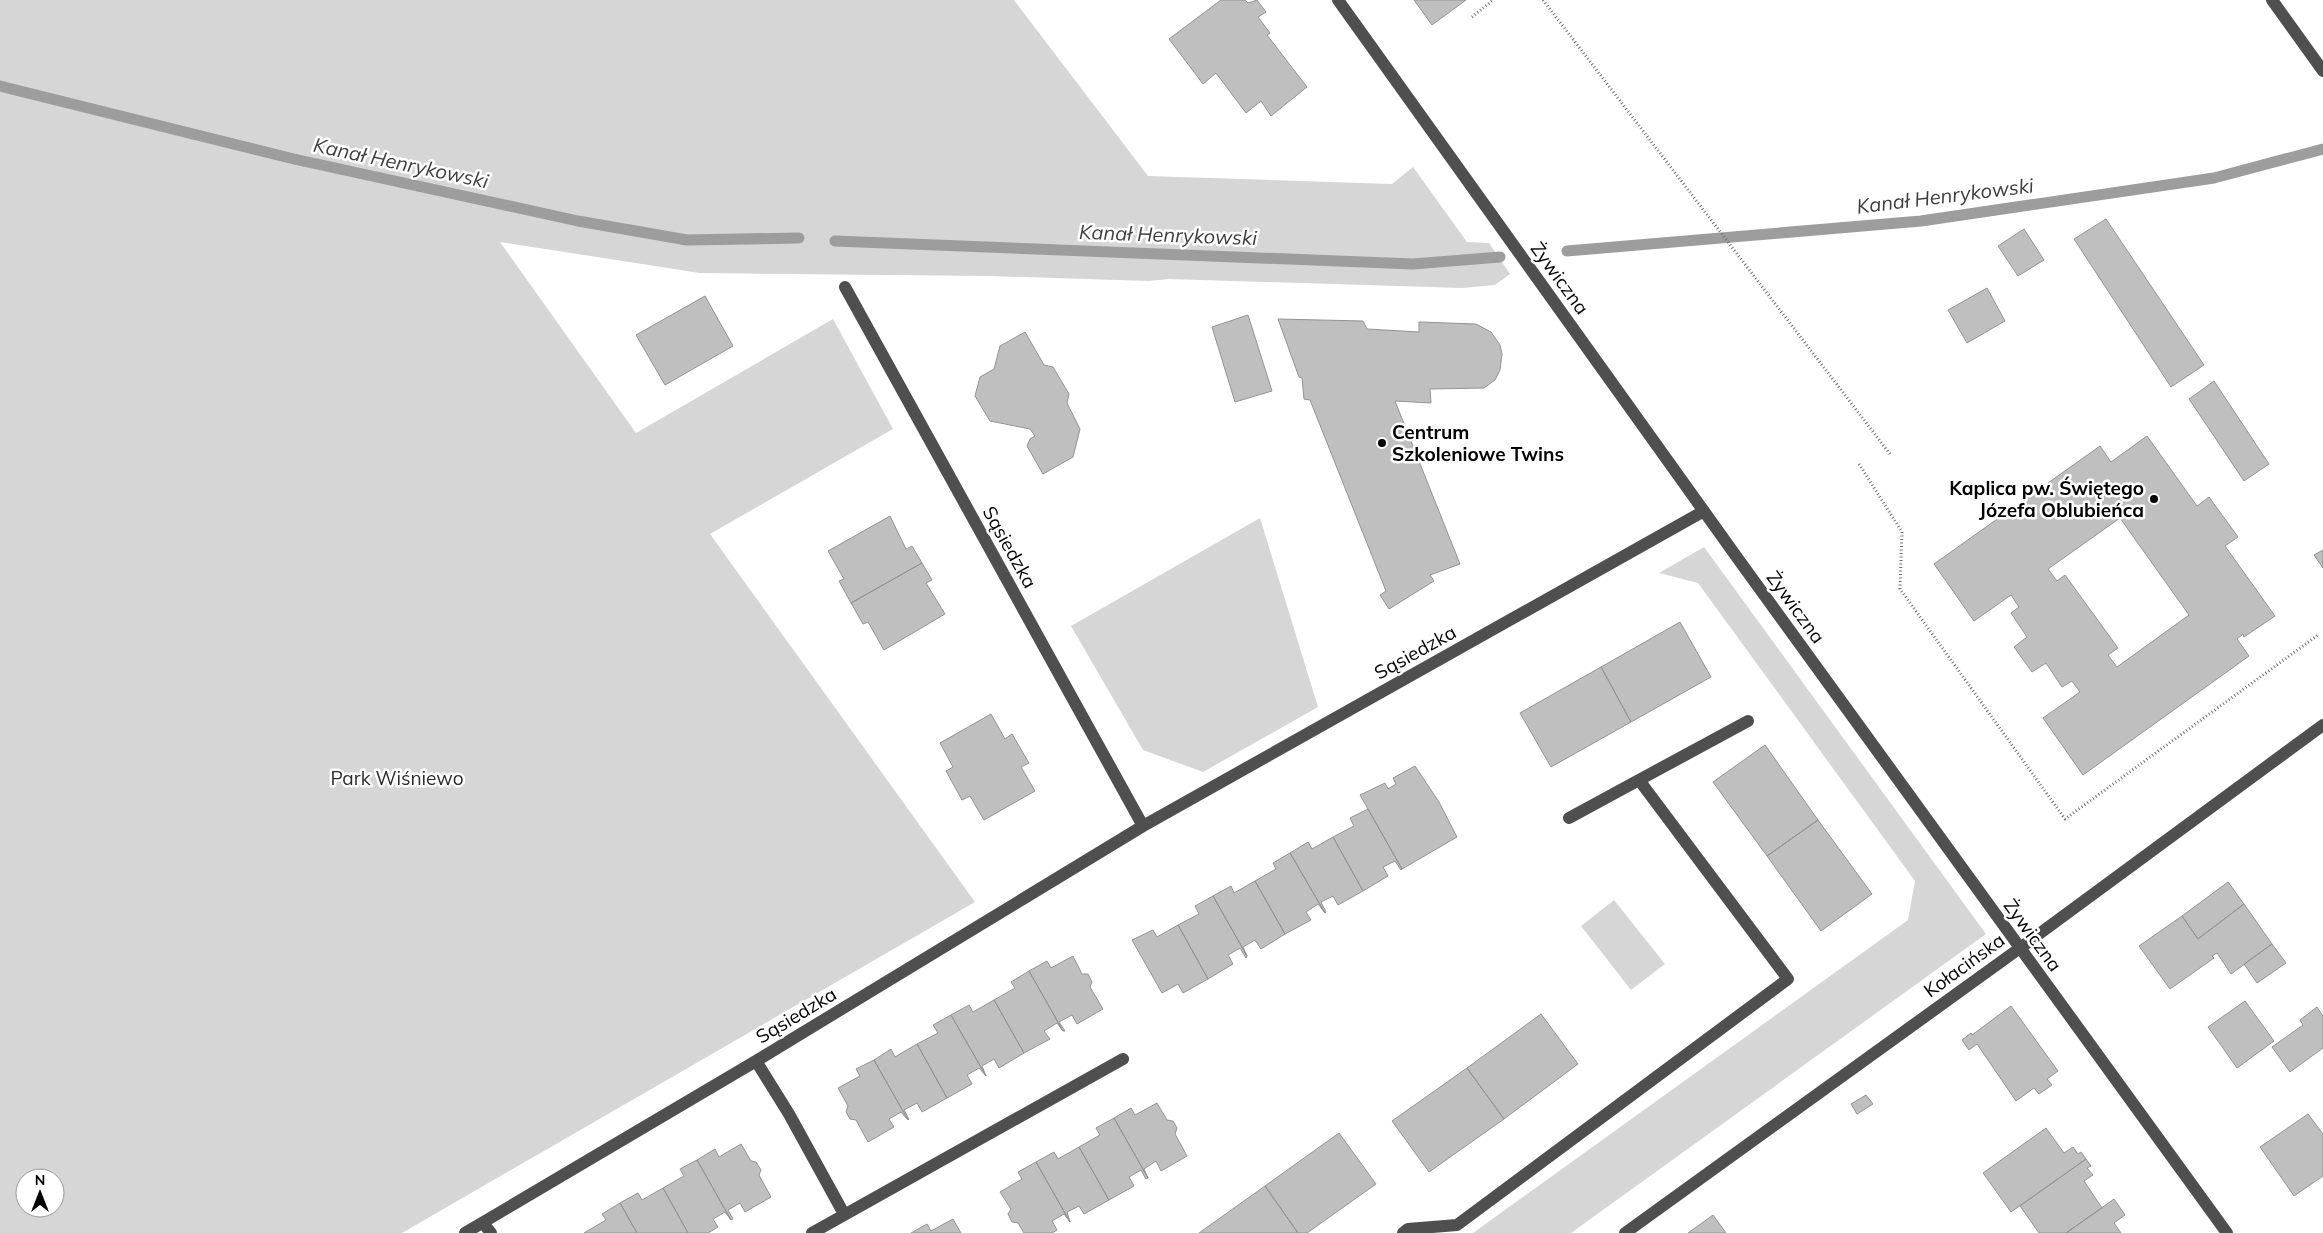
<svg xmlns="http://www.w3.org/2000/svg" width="2323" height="1233" font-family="Mulish,sans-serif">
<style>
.green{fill:#d6d6d6;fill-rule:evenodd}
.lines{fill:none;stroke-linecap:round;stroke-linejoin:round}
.stream{stroke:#9d9d9d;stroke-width:11}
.building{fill:#bfbfbf;stroke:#939393;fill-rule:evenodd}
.path{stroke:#717171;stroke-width:3;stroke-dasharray:1 2.5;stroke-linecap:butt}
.minor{stroke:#4f4f4f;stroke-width:12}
.poi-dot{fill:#000;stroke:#fff;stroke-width:2}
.labels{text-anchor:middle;stroke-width:5;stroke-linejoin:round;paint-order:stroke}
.street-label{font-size:19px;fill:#000;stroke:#fff}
.poi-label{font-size:19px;font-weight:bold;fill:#000;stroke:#fff;text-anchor:start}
.park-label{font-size:19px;fill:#2d2d2d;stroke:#fff}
.water-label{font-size:20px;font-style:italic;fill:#3e3e3e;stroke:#fff}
</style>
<rect width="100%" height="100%" fill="#fff"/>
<!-- green -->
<path class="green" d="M 0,0 L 1014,0 L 1148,176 L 1392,184 L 1413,167 L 1467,242 L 1489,243 L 1510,274 L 1495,285 L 1462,288 L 1169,279 L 1149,281 L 988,276 L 700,273 L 500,242 L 636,433 L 833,319 L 893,429 L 710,534 L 975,902 L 402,1233 L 0,1233 ZM 25,1178 L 55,1178 L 55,1208 L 25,1208 Z
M 1260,518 L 1318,707 L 1203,772 L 1143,750 L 1071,626 Z
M 1704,547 L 1986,934 L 1571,1233 L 1473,1233 L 1908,920 L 1915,881 L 1698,583 L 1659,573 Z
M 1614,900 L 1665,964 L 1631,990 L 1581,926 Z"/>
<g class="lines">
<!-- stream -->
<path class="stream" d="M 0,86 L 294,159 L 578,221 L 687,240 L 799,238
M 835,241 L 1413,264 L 1500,257
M 1567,251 L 1921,221 L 2214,178 L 2323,149"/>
</g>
<!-- building -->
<path class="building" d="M 1221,0 L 1245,0 L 1248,3 L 1257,0 L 1266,12 L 1258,17 L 1270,33 L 1267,35 L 1307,87 L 1271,116 L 1261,101 L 1246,113 L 1216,73 L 1203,84 L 1169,39 Z
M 1414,0 L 1466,0 L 1432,25 Z
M 2106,219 L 2204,365 L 2171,387 L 2074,239 Z
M 2024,229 L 2044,260 L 2018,276 L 1998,246 Z
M 1987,288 L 2005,321 L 1967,343 L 1948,310 Z
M 705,296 L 733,346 L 665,385 L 636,335 Z
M 1248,315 L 1272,391 L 1235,402 L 1212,327 Z
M 1278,319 L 1363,321 L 1367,329 L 1419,332 L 1419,322 L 1476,324 L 1491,332 L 1500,345 L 1502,354 L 1500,370 L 1495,380 L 1484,388 L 1430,389 L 1431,403 L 1395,401 L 1460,564 L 1430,575 L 1434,581 L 1389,609 L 1380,595 L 1386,591 L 1310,400 L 1304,399 L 1302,378 L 1299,377 Z
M 1025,332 L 1044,365 L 1053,367 L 1069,394 L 1067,403 L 1080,429 L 1073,457 L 1043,474 L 1027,446 L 1030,439 L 1035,436 L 1030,429 L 990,421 L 975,396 L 980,377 L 994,369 L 1000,346 Z
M 2214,381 L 2269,464 L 2244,481 L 2189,399 Z
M 2147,436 L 2197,506 L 2209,497 L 2238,537 L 2225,546 L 2275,616 L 2244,637 L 2243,634 L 2237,639 L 2249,656 L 2083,775 L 2043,718 L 2080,692 L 2072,681 L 2062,687 L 2046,663 L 2032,672 L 2014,647 L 2027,637 L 2011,613 L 2019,607 L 2011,595 L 1974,621 L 1934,564 L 2100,446 L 2111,462 ZM 2120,518 L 2189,615 L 2117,667 L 2108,655 L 2118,648 L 2065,575 L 2057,581 L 2048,569 Z
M 890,516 L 906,549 L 912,546 L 922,563 L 851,603 L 839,581 L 844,579 L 828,551 Z
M 2323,550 L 2323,568 L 2314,555 Z
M 922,563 L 932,580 L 926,583 L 945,614 L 884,650 L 868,622 L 863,624 L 851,603 Z
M 1680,622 L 1711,677 L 1631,722 L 1601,667 Z
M 1601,667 L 1631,722 L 1551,767 L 1520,713 Z
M 991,714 L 1005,739 L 1012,734 L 1029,763 L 1021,767 L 1035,791 L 984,820 L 970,796 L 962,800 L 946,771 L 953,767 L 940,743 Z
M 1765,745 L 1818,820 L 1767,856 L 1713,782 Z
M 1415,766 L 1439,802 L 1457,837 L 1402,869 L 1360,795 L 1385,783 L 1388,789 L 1396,784 L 1393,778 Z
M 1368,809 L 1402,869 L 1401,870 L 1395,861 L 1383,867 L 1388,876 L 1363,891 L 1333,837 L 1354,826 L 1350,818 Z
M 1818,820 L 1872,894 L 1821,931 L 1767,856 Z
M 1333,837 L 1363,891 L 1338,905 L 1333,896 L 1321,902 L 1326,912 L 1325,913 L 1290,853 L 1308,842 L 1312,849 Z
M 1290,853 L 1325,913 L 1318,904 L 1306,912 L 1311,920 L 1285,934 L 1255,881 L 1276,869 L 1273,863 Z
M 1255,881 L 1285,934 L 1261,949 L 1255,940 L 1243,947 L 1247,956 L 1213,896 L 1231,886 L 1234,893 Z
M 2228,882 L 2244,904 L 2198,939 L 2182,916 Z
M 1213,896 L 1247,956 L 1246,958 L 1240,948 L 1228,955 L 1233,964 L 1208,979 L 1178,925 L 1199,914 L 1195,906 Z
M 2244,904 L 2272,944 L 2231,974 L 2217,953 L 2212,956 L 2214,958 L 2170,989 L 2139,946 L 2182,916 L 2198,939 Z
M 1178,925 L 1208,979 L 1183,993 L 1178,984 L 1162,993 L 1132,940 L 1153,930 L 1157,937 Z
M 2272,944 L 2286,963 L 2257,983 L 2244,964 Z
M 1073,956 L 1082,974 L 1088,974 L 1092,982 L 1090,987 L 1103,1009 L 1077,1024 L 1072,1015 L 1059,1022 L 1065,1031 L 1063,1031 L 1029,971 L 1047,961 L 1051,968 Z
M 1029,971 L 1063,1031 L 1057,1023 L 1044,1031 L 1050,1039 L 1024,1053 L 994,1000 L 1015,988 L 1011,982 Z
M 994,1000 L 1024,1053 L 999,1068 L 994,1059 L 982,1066 L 986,1076 L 951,1015 L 969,1005 L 973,1012 Z
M 2245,1001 L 2274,1041 L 2237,1068 L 2208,1027 Z
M 2011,1006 L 2058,1071 L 2047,1079 L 2052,1085 L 2039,1094 L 2034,1088 L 2016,1101 L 1977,1044 L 1969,1050 L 1962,1040 L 1971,1033 L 1972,1035 Z
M 2317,1007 L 2323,1016 L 2323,1048 L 2290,1072 L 2272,1047 L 2303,1025 L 2300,1020 Z
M 1541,1014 L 1578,1064 L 1504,1119 L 1467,1068 Z
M 951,1015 L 986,1076 L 979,1068 L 967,1075 L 972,1084 L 947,1098 L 917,1044 L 938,1033 L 933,1025 Z
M 917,1044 L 947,1098 L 922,1112 L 917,1103 L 904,1110 L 909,1119 L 908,1120 L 874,1060 L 891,1049 L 895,1057 Z
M 874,1060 L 908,1120 L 901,1112 L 889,1119 L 894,1127 L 868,1142 L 856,1120 L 850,1119 L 846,1112 L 848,1106 L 838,1088 L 860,1076 L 856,1069 Z
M 1467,1068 L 1504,1119 L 1429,1172 L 1392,1121 Z
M 1866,1095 L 1873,1104 L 1857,1114 L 1851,1104 Z
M 1157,1103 L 1167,1120 L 1173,1121 L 1177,1128 L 1175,1134 L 1187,1156 L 1161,1171 L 1156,1161 L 1144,1169 L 1148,1178 L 1114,1118 L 1131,1108 L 1135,1115 Z
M 2308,1114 L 2323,1134 L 2323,1176 L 2294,1196 L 2260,1147 Z
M 1114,1118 L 1148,1178 L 1146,1179 L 1141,1170 L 1129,1177 L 1134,1186 L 1109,1200 L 1079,1147 L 1100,1135 L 1096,1128 Z
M 2046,1128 L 2064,1153 L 2073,1147 L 2078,1154 L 2081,1152 L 2086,1159 L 2011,1212 L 1983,1173 Z
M 1339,1133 L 1376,1184 L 1307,1233 L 1298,1233 L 1265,1186 Z
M 741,1144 L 751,1161 L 756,1162 L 761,1170 L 759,1175 L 771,1197 L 745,1212 L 740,1203 L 728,1210 L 733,1219 L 731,1220 L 697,1160 L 715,1149 L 719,1157 Z
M 1079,1147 L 1109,1200 L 1084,1214 L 1079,1206 L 1067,1212 L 1070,1222 L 1036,1162 L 1054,1152 L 1058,1159 Z
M 2086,1159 L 2091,1166 L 2087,1168 L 2093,1175 L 2084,1181 L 2102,1208 L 2066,1233 L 2039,1233 L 2020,1206 Z
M 697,1160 L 731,1220 L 725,1212 L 713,1219 L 718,1227 L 708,1233 L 688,1233 L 663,1188 L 684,1176 L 680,1169 Z
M 1036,1162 L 1070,1222 L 1064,1214 L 1052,1221 L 1057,1230 L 1052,1233 L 1024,1233 L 1018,1223 L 1012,1222 L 1008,1214 L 1011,1209 L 1000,1192 L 1022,1179 L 1018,1172 Z
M 1265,1186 L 1298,1233 L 1199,1233 Z
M 663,1188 L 688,1233 L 637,1233 L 620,1203 L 638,1193 L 642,1200 Z
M 2114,1199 L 2125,1215 L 2114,1223 L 2121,1233 L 2066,1233 Z
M 620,1203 L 637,1233 L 584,1233 L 606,1220 L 602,1214 Z
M 1713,1215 L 1726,1233 L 1688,1233 Z
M 953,1219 L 961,1233 L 911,1233 L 927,1224 L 931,1231 Z"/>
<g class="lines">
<!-- path -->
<path class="path" d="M 1543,0 L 1890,454
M 1472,17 L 1493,0
M 1859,464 L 1902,532 L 1900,589 L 2065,819 L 2318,635"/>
<!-- minor -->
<path class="minor" d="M 1338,0 L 1741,563 L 2227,1233
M 2272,0 L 2323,71
M 845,287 L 1143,826
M 1639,780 L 1748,721
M 756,1061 L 789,1114 L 844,1214
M 483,1223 L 491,1233
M 465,1233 L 756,1061 L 1143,826 L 1704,511
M 812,1233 L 1123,1059
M 1403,1233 L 1408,1229 L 1457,1225 L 1788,979 L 1639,780 L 1569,818
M 1625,1233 L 2020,948 L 2323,725"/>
</g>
<!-- markers -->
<g class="poi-dot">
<circle cx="1382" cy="443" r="5"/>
<circle cx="2154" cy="499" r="5"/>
</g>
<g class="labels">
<!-- street labels -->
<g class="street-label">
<text transform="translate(1560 278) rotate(54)" y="7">Żywiczna</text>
<text transform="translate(1010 547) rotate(61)" y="7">Sąsiedzka</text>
<text transform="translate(1796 607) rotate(54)" y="7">Żywiczna</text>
<text transform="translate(1415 652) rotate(-29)" y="7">Sąsiedzka</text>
<text transform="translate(2033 935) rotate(54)" y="7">Żywiczna</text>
<text transform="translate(1964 965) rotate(-36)" y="7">Kołacińska</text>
<text transform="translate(796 1015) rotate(-31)" y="7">Sąsiedzka</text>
</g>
<!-- poi labels -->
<g class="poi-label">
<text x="1392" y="439">Centrum<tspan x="1392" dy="22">Szkoleniowe Twins</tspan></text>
<text x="2144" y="495" text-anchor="end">Kaplica pw. Świętego<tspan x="2144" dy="22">Józefa Oblubieńca</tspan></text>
</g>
<!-- park labels -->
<g class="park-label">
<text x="397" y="785">Park Wiśniewo</text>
</g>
<!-- water labels -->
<g class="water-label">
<text transform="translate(401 163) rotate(12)" y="7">Kanał Henrykowski</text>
<text transform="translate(1945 196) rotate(-7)" y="7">Kanał Henrykowski</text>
<text transform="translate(1168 235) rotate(2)" y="7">Kanał Henrykowski</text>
</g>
</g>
<!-- north arrow -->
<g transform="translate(40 1193)"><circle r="24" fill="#ffffff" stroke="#999999"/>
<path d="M0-4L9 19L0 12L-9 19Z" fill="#000000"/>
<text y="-8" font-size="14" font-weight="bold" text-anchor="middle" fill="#000000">N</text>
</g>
</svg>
